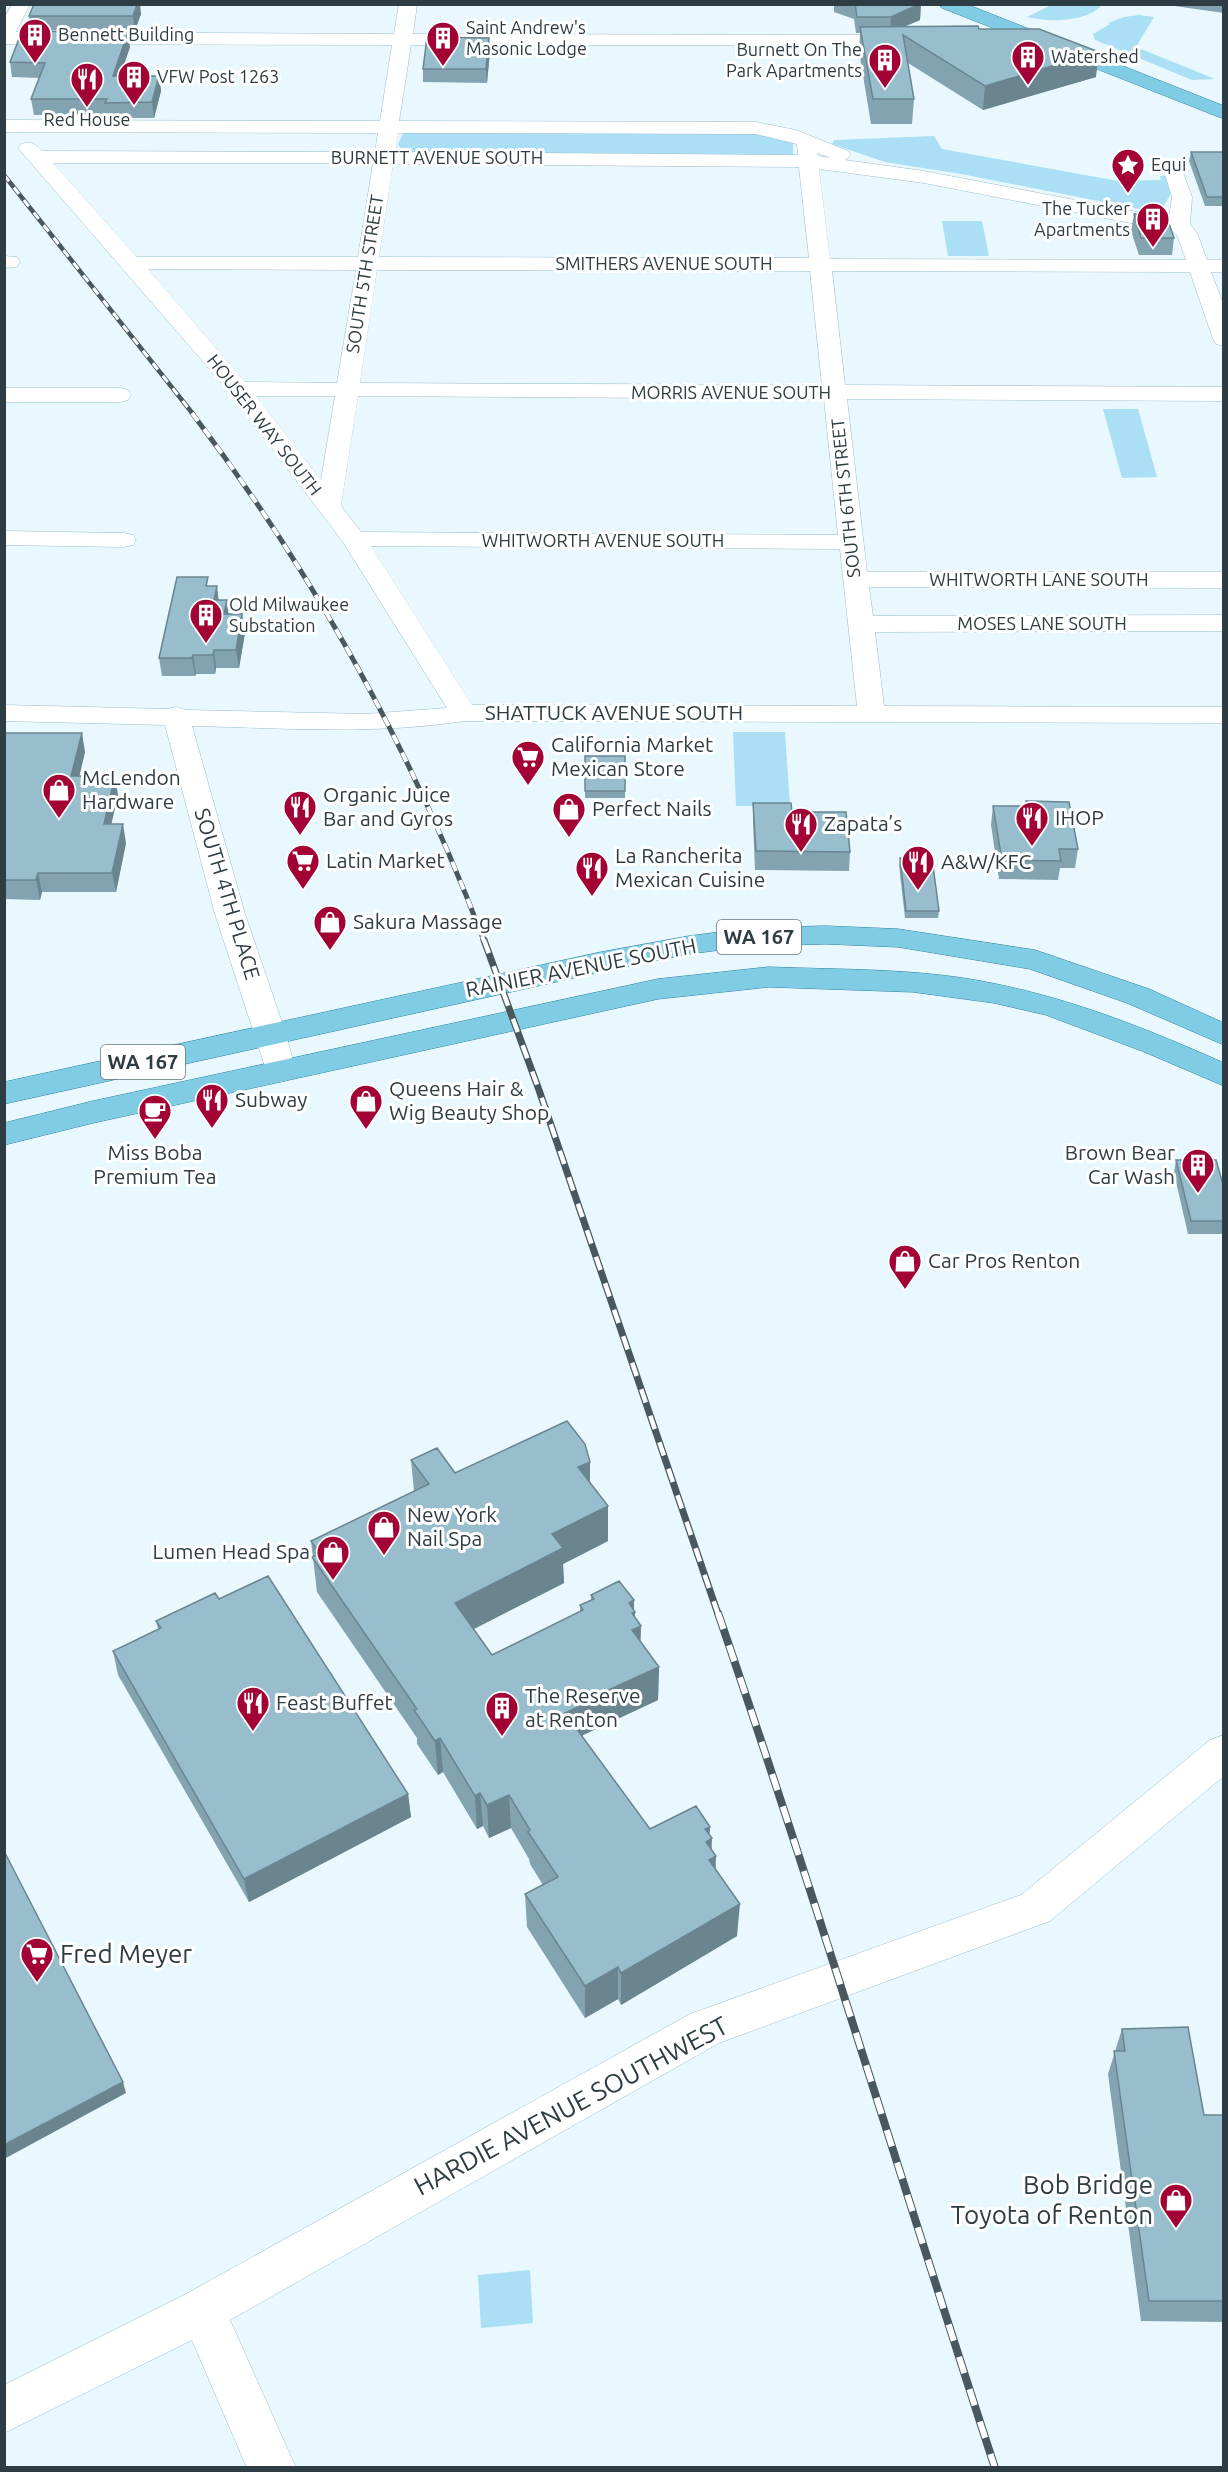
<svg xmlns="http://www.w3.org/2000/svg" width="1228" height="2472" font-family="Ubuntu,sans-serif">
<style>
.green{fill:#aadff6}
.lines{fill:none;stroke-linecap:round;stroke-linejoin:round}
.minor-casing{stroke:#98bece;stroke-width:1}
.major-casing{stroke:#2d84a1;stroke-width:1}
.minor{fill:#fff;fill-rule:evenodd}
.major{fill:#81cce5;fill-rule:evenodd}
.rail-far3-casing{stroke:#48585e;stroke-width:4.5}
.rail-far2-casing{stroke:#48585e;stroke-width:5}
.rail-far1-casing{stroke:#48585e;stroke-width:7}
.rail-casing{stroke:#48585e;stroke-width:8}
.rail-far3{stroke:#fff;stroke-width:3;stroke-dasharray:8;stroke-linecap:butt}
.rail-far2{stroke:#fff;stroke-width:4;stroke-dasharray:10;stroke-linecap:butt}
.rail-far1{stroke:#fff;stroke-width:4.5;stroke-dasharray:14;stroke-linecap:butt}
.rail{stroke:#fff;stroke-width:6;stroke-dasharray:17;stroke-linecap:butt}
.wall{fill:#83a3b1}
.shaded-wall{fill:#6a8590}
.building{fill:#98bece;stroke:#6a8590;stroke-width:1.5}
.labels{text-anchor:middle;stroke-width:6;stroke-linejoin:round;paint-order:stroke}
.far-poi-label{font-size:18px;fill:#2d3d43;stroke:#fff;text-anchor:start}
.far-street-label{font-size:18px;fill:#2d3d43;stroke:#fff}
.shield{fill:#fff;stroke:#6c777b;stroke-width:1.5}
.shield-label{font-size:20px;font-weight:bold;fill:#2d3d43}
.street-label{font-size:21px;fill:#2d3d43;stroke:#fff}
.poi-label{font-size:21px;fill:#2d3d43;stroke:#fff;text-anchor:start}
.near-poi-label{font-size:26px;fill:#2d3d43;stroke:#fff;text-anchor:start}
.near-street-label{font-size:26px;fill:#2d3d43;stroke:#fff}
</style>
<rect width="100%" height="100%" fill="#e8f8fe"/>
<!-- green -->
<path class="green" d="M 1053,4 L 1101,4 L 1102,5 C 1085,23 1049,22 1027,17 Z
M 1139,15 L 1154,17 L 1136,47 L 1215,79 L 1192,80 L 1095,40 L 1093,34 L 1110,24 L 1108,23 L 1124,17 Z
M 756,130 L 793,142 L 793,155 L 778,158 L 707,154 L 411,153 L 402,152 L 398,144 L 404,132 Z
M 934,136 L 942,149 L 1118,181 L 1161,180 L 1160,176 L 1165,176 L 1171,193 L 1160,213 L 1154,212 L 961,174 L 885,162 L 832,144 L 834,140 Z
M 942,221 L 982,221 L 989,256 L 948,256 Z
M 1103,409 L 1138,409 L 1157,477 L 1122,478 Z
M 733,732 L 785,732 L 790,806 L 736,806 Z
M 530,2270 L 533,2323 L 481,2328 L 478,2275 Z"/>
<g class="lines">
<defs>
<path id="minor" d="M 12,4 L 30,4 L 16,32 L 394,34 L 399,4 L 417,4 L 413,34 L 903,35 L 910,37 L 912,41 L 910,45 L 411,45 L 399,121 L 756,122 L 796,130 L 848,151 L 851,155 L 845,160 L 924,171 L 1169,218 L 1172,197 L 1164,171 L 1167,167 L 1181,167 L 1192,197 L 1190,224 L 1197,233 L 1207,260 L 1224,260 L 1224,272 L 1211,272 L 1224,306 L 1224,346 L 1216,344 L 1213,339 L 1190,272 L 832,271 L 845,385 L 1224,387 L 1224,401 L 847,399 L 867,572 L 1224,572 L 1224,588 L 869,587 L 873,616 L 1224,615 L 1224,631 L 875,632 L 884,706 L 1224,707 L 1224,723 L 464,721 C 374,735 283,728 192,726 L 245,914 L 286,1034 L 296,1072 L 291,1079 L 280,1082 L 269,1079 L 215,914 L 165,725 L 4,721 L 4,705 L 168,709 L 176,707 L 186,710 L 365,714 L 447,708 L 343,542 L 231,394 L 18,148 L 21,144 C 31,141 35,144 42,151 L 375,152 L 378,133 L 4,132 L 4,120 L 380,121 L 392,45 L 4,44 L 4,19 ZM 398,133 L 756,134 L 797,144 L 798,155 L 395,152 ZM 817,153 L 831,158 L 818,156 ZM 53,163 L 373,163 L 358,257 L 137,257 ZM 393,164 L 799,167 L 809,258 L 379,257 ZM 819,169 L 924,183 L 1172,231 L 1177,235 L 1186,260 L 830,259 ZM 148,269 L 356,270 L 337,383 L 245,382 ZM 377,270 L 810,271 L 822,385 L 360,383 ZM 256,396 L 335,396 L 321,480 ZM 358,396 L 824,399 L 838,535 L 361,532 L 341,506 ZM 371,546 L 840,549 L 857,706 L 472,705 Z
M 4,256 L 17,257 L 20,262 L 17,267 L 4,268 Z
M 4,388 L 120,388 L 128,390 L 131,395 L 128,400 L 120,402 L 4,402 Z
M 4,531 L 124,533 L 133,535 L 136,540 L 133,545 L 124,547 L 4,545 Z
M 1224,1735 L 1224,1776 L 1050,1921 L 719,2043 L 230,2320 L 296,2468 L 247,2468 L 192,2340 L 4,2433 L 4,2385 L 186,2294 L 690,2014 L 1021,1895 L 1210,1740 Z"/>
<path id="major" d="M 939,4 L 966,4 L 1224,106 L 1224,119 L 942,8 Z
M 826,926 L 898,929 L 1035,950 L 1149,989 L 1224,1023 L 1224,1045 L 1127,1003 L 1030,969 L 898,947 L 826,944 L 751,946 L 689,954 L 601,972 L 4,1104 L 4,1082 L 601,952 L 689,936 L 751,928 Z
M 769,967 C 844,970 922,968 996,984 C 1075,1000 1150,1030 1224,1063 L 1224,1086 L 1142,1051 L 1046,1015 L 994,1003 L 913,992 L 769,987 L 658,999 L 93,1123 L 4,1145 L 4,1123 L 93,1101 L 658,979 Z"/>
</defs>
<!-- minor casing -->
<use href="#minor" class="minor-casing"/>
<!-- major casing -->
<use href="#major" class="major-casing"/>
<!-- minor -->
<use href="#minor" class="minor"/>
<!-- major -->
<use href="#major" class="major"/>
<defs>
<path id="rail-far3" d="M 4,175 L 193,414"/>
<path id="rail-far2" d="M 192,413 C 314,574 412,751 484,941"/>
<path id="rail-far1" d="M 484,940 L 539,1090 L 718,1614"/>
<path id="rail" d="M 718,1613 C 815,1896 902,2183 995,2468"/>
</defs>
<!-- rail-far3 casing -->
<use href="#rail-far3" class="rail-far3-casing"/>
<!-- rail-far2 casing -->
<use href="#rail-far2" class="rail-far2-casing"/>
<!-- rail-far1 casing -->
<use href="#rail-far1" class="rail-far1-casing"/>
<!-- rail casing -->
<use href="#rail" class="rail-casing"/>
<!-- rail-far3 -->
<use href="#rail-far3" class="rail-far3"/>
<!-- rail-far2 -->
<use href="#rail-far2" class="rail-far2"/>
<!-- rail-far1 -->
<use href="#rail-far1" class="rail-far1"/>
<!-- rail -->
<use href="#rail" class="rail"/>
</g>
<!-- wall -->
<path class="wall" d="M 834,4 L 921,4 L 920,20 L 905,26 L 979,29 L 1096,77 L 983,110 L 908,63 L 914,99 L 912,124 L 871,124 L 859,51 L 860,33 L 856,33 L 854,19 L 834,12 Z
M 1160,4 L 1224,4 L 1224,13 Z
M 141,14 L 135,30 L 31,30 L 29,16 Z
M 130,47 L 120,76 L 159,76 L 161,91 L 154,118 L 107,118 L 107,114 L 34,115 L 31,99 L 40,78 L 12,77 L 10,62 Z
M 490,51 L 487,83 L 423,82 L 423,69 Z
M 1191,152 L 1224,152 L 1224,206 L 1205,206 L 1189,161 Z
M 1134,214 L 1174,238 L 1172,255 L 1139,255 L 1131,231 Z
M 210,586 L 228,614 L 242,614 L 245,633 L 239,668 L 216,668 L 215,674 L 196,674 L 195,676 L 162,676 L 159,658 Z
M 4,733 L 85,752 L 79,776 L 118,795 L 111,824 L 126,843 L 116,892 L 42,892 L 40,900 L 4,899 Z
M 585,756 L 625,756 L 625,798 L 585,798 Z
M 1026,801 L 1078,849 L 1075,868 L 1060,868 L 1058,880 L 999,879 L 991,825 L 993,806 L 1026,806 Z
M 753,803 L 792,812 L 850,852 L 849,871 L 755,870 L 753,822 Z
M 900,858 L 939,911 L 938,918 L 905,918 L 899,865 Z
M 1176,1160 L 1224,1188 L 1224,1234 L 1188,1234 L 1174,1173 Z
M 411,1460 L 455,1473 L 590,1483 L 608,1541 L 563,1564 L 564,1583 L 474,1629 L 492,1655 L 580,1612 L 580,1605 L 591,1600 L 591,1595 L 634,1610 L 635,1618 L 641,1626 L 640,1641 L 659,1667 L 658,1700 L 583,1735 L 583,1737 L 650,1829 L 710,1827 L 709,1835 L 716,1869 L 737,1936 L 621,2005 L 618,1999 L 585,2018 L 527,1927 L 525,1894 L 543,1885 L 530,1864 L 529,1859 L 511,1828 L 489,1838 L 483,1826 L 477,1829 L 443,1772 L 438,1775 L 417,1744 L 417,1738 L 317,1592 L 311,1541 L 414,1491 Z
M 219,1599 L 408,1794 L 411,1817 L 249,1902 L 118,1675 L 113,1651 L 158,1629 L 156,1621 Z
M 1122,2029 L 1204,2115 L 1224,2115 L 1224,2322 L 1141,2321 L 1108,2074 Z"/>
<!-- shaded-wall -->
<path class="shaded-wall" d="M 137,4 L 140,4 L 141,14 L 135,30 L 133,16 Z
M 921,4 L 920,20 L 890,33 L 891,17 Z
M 128,32 L 130,47 L 115,91 L 113,76 Z
M 489,38 L 490,51 L 487,83 L 486,69 Z
M 1099,52 L 1096,77 L 983,110 L 985,86 Z
M 159,76 L 161,91 L 154,118 L 152,102 Z
M 217,586 L 219,604 L 214,600 Z
M 227,600 L 229,618 L 224,614 Z
M 242,614 L 245,633 L 239,668 L 236,650 Z
M 214,650 L 216,668 L 215,674 L 213,655 Z
M 193,655 L 196,674 L 195,676 L 192,658 Z
M 82,733 L 85,752 L 75,795 L 71,776 Z
M 115,776 L 118,795 L 107,843 L 104,824 Z
M 123,824 L 126,843 L 116,892 L 112,873 Z
M 38,873 L 42,892 L 40,900 L 36,880 Z
M 590,1462 L 590,1496 L 578,1467 Z
M 608,1506 L 608,1541 L 563,1564 L 564,1583 L 458,1637 L 455,1603 L 552,1534 Z
M 634,1600 L 634,1612 L 635,1612 L 635,1629 L 641,1626 L 640,1660 L 632,1664 L 629,1603 Z
M 659,1667 L 658,1700 L 583,1735 L 583,1738 L 565,1713 L 582,1702 Z
M 440,1738 L 443,1772 L 438,1775 L 435,1741 Z
M 480,1793 L 483,1826 L 477,1829 L 475,1796 Z
M 408,1794 L 411,1817 L 249,1902 L 244,1879 Z
M 509,1795 L 511,1828 L 489,1838 L 487,1805 Z
M 710,1827 L 709,1840 L 712,1838 L 711,1859 L 716,1856 L 715,1889 L 707,1892 L 705,1829 Z
M 740,1904 L 737,1936 L 621,2005 L 621,1973 Z
M 618,1967 L 618,1999 L 585,2018 L 585,1986 Z
M 123,2082 L 126,2093 L 4,2159 L 4,2145 Z"/>
<!-- building -->
<path class="building" d="M 34,4 L 137,4 L 133,16 L 29,16 Z
M 855,4 L 920,4 L 891,17 L 857,17 Z
M 978,26 L 979,29 L 1039,29 L 1099,52 L 985,86 L 903,35 L 914,99 L 873,99 L 860,27 Z
M 22,31 L 128,32 L 113,76 L 159,76 L 152,102 L 105,103 L 107,99 L 31,99 L 45,63 L 10,62 Z
M 427,37 L 489,38 L 486,69 L 423,69 Z
M 1191,152 L 1224,152 L 1224,197 L 1207,197 Z
M 1134,214 L 1166,215 L 1174,238 L 1141,238 Z
M 177,577 L 208,577 L 206,586 L 217,586 L 214,600 L 227,600 L 224,614 L 242,614 L 236,650 L 214,650 L 213,655 L 193,655 L 192,658 L 159,658 Z
M 4,733 L 82,733 L 71,776 L 115,776 L 104,824 L 123,824 L 112,873 L 38,873 L 36,880 L 4,880 Z
M 585,756 L 625,756 L 625,791 L 585,791 Z
M 1026,801 L 1069,802 L 1078,849 L 1059,849 L 1061,861 L 1002,860 L 993,806 L 1027,806 Z
M 753,803 L 791,803 L 792,812 L 846,812 L 850,852 L 756,851 Z
M 900,858 L 932,858 L 939,911 L 906,911 Z
M 1176,1160 L 1216,1160 L 1224,1188 L 1224,1221 L 1191,1221 Z
M 567,1421 L 585,1444 L 590,1462 L 578,1467 L 608,1506 L 552,1534 L 563,1548 L 455,1603 L 492,1655 L 583,1610 L 580,1605 L 594,1599 L 591,1595 L 619,1581 L 634,1600 L 629,1603 L 635,1612 L 632,1613 L 641,1626 L 632,1630 L 659,1667 L 582,1702 L 582,1705 L 565,1713 L 650,1829 L 696,1806 L 710,1827 L 705,1829 L 712,1838 L 706,1842 L 716,1856 L 709,1860 L 740,1904 L 621,1973 L 618,1967 L 585,1986 L 525,1894 L 558,1877 L 528,1832 L 530,1830 L 509,1795 L 487,1805 L 480,1793 L 475,1796 L 440,1738 L 435,1741 L 414,1710 L 417,1709 L 312,1557 L 320,1554 L 311,1541 L 429,1484 L 411,1460 L 437,1448 L 455,1473 Z
M 268,1576 L 408,1794 L 244,1879 L 113,1651 L 161,1628 L 156,1621 L 215,1593 L 219,1599 Z
M 4,1851 L 123,2082 L 4,2145 Z
M 1188,2027 L 1204,2115 L 1224,2115 L 1224,2301 L 1149,2301 L 1114,2051 L 1125,2051 L 1122,2029 Z"/>
<!-- icons -->
<defs>
<symbol id="building-pin" viewBox="-11 -11 22 30"><path d="M0 17L-7.5 6A9.5 9.5 0 1 1 7.5 6Z" fill="#a20334" stroke="#fff"/><path d="M-4-6H4V6H1V3H-1V6H-4ZM-2.5-4.3h1.7v1.8h-1.7ZM.8-4.3h1.7v1.8H.8ZM-2.5-1h1.7V.8h-1.7ZM.8-1h1.7V.8H.8Z" fill="#fff"/></symbol>
<symbol id="restaurant-pin" viewBox="-11 -11 22 30"><path d="M0 17L-7.5 6A9.5 9.5 0 1 1 7.5 6Z" fill="#a20334" stroke="#fff"/><path d="M-5-6h1v4h1v-4h1v4h1v-4h1v5L-1.5 .5V6h-2V.5L-5-1ZM5-6V6H3V1.5H1.5Q1.5-4 5-6Z" fill="#fff"/></symbol>
<symbol id="sight-pin" viewBox="-11 -11 22 30"><path d="M0 17L-7.5 6A9.5 9.5 0 1 1 7.5 6Z" fill="#a20334" stroke="#fff"/><path d="M0-6L1.8-2.2L6-1.7L2.9 1.2L3.7 5.4L0 3.3L-3.7 5.4L-2.9 1.2L-6-1.7L-1.8-2.2Z" fill="#fff"/></symbol>
<symbol id="supermarket-pin" viewBox="-11 -11 22 30"><path d="M0 17L-7.5 6A9.5 9.5 0 1 1 7.5 6Z" fill="#a20334" stroke="#fff"/><path d="M-6-5.5h2.5l.6 2H6L4.5 2H-2.5L-4.4-4H-6ZM-1.5 3.2a1.3 1.3 0 1 0 .1 0ZM3 3.2a1.3 1.3 0 1 0 .1 0Z" fill="#fff"/></symbol>
<symbol id="shop-pin" viewBox="-11 -11 22 30"><path d="M0 17L-7.5 6A9.5 9.5 0 1 1 7.5 6Z" fill="#a20334" stroke="#fff"/><path d="M-5-2.5h2.3a2.7 3.5 0 0 1 5.4 0H5L5.5 6h-11ZM-1.5-2.5h3a1.5 2.3 0 0 0-3 0Z" fill="#fff"/></symbol>
<symbol id="cafe-pin" viewBox="-11 -11 22 30"><path d="M0 17L-7.5 6A9.5 9.5 0 1 1 7.5 6Z" fill="#a20334" stroke="#fff"/><path d="M-5.5-4.5H6V0H3Q3 3.5 0 3.5H-2.5Q-5.5 3.5-5.5 0ZM3-3.2v2h1.7v-2ZM-6 4.5H4V6H-6Z" fill="#fff"/></symbol>
</defs>
<g fill-rule="evenodd">
<use href="#building-pin" x="16" y="16" width="38" height="52"/>
<use href="#building-pin" x="424" y="19" width="38" height="52"/>
<use href="#building-pin" x="1009" y="38" width="38" height="52"/>
<use href="#building-pin" x="866" y="41" width="38" height="52"/>
<use href="#building-pin" x="115" y="58" width="38" height="52"/>
<use href="#restaurant-pin" x="68" y="60" width="38" height="52"/>
<use href="#sight-pin" x="1109" y="146" width="38" height="52"/>
<use href="#building-pin" x="1134" y="200" width="38" height="52"/>
<use href="#building-pin" x="187" y="596" width="38" height="52"/>
<use href="#supermarket-pin" x="509" y="738" width="38" height="52"/>
<use href="#shop-pin" x="40" y="771" width="38" height="52"/>
<use href="#restaurant-pin" x="281" y="788" width="38" height="52"/>
<use href="#shop-pin" x="550" y="790" width="38" height="52"/>
<use href="#restaurant-pin" x="1013" y="799" width="38" height="52"/>
<use href="#restaurant-pin" x="782" y="805" width="38" height="52"/>
<use href="#supermarket-pin" x="284" y="842" width="38" height="52"/>
<use href="#restaurant-pin" x="899" y="843" width="38" height="52"/>
<use href="#restaurant-pin" x="573" y="849" width="38" height="52"/>
<use href="#shop-pin" x="311" y="903" width="38" height="52"/>
<use href="#restaurant-pin" x="193" y="1081" width="38" height="52"/>
<use href="#shop-pin" x="347" y="1082" width="38" height="52"/>
<use href="#cafe-pin" x="136" y="1092" width="38" height="52"/>
<use href="#building-pin" x="1179" y="1146" width="38" height="52"/>
<use href="#shop-pin" x="886" y="1242" width="38" height="52"/>
<use href="#shop-pin" x="365" y="1508" width="38" height="52"/>
<use href="#shop-pin" x="314" y="1533" width="38" height="52"/>
<use href="#restaurant-pin" x="234" y="1684" width="38" height="52"/>
<use href="#building-pin" x="483" y="1689" width="38" height="52"/>
<use href="#supermarket-pin" x="18" y="1935" width="38" height="52"/>
<use href="#shop-pin" x="1157" y="2181" width="38" height="52"/>
</g>
<g class="labels">
<!-- far-poi labels -->
<g class="far-poi-label">
<text x="466" y="34">Saint Andrew's<tspan x="466" dy="21">Masonic Lodge</tspan></text>
<text x="58" y="41">Bennett Building</text>
<text x="862" y="56" text-anchor="end">Burnett On The<tspan x="862" dy="21">Park Apartments</tspan></text>
<text x="1051" y="63">Watershed</text>
<text x="157" y="83">VFW Post 1263</text>
<text x="87" y="126" text-anchor="middle">Red House</text>
<text x="1151" y="171">Equi</text>
<text x="1130" y="215" text-anchor="end">The Tucker<tspan x="1130" dy="21">Apartments</tspan></text>
<text x="229" y="611">Old Milwaukee<tspan x="229" dy="21">Substation</tspan></text>
</g>
<!-- far-street labels -->
<g class="far-street-label">
<text x="437" y="164">BURNETT AVENUE SOUTH</text>
<text x="664" y="270">SMITHERS AVENUE SOUTH</text>
<text transform="translate(365 274) rotate(-81)" y="6">SOUTH 5TH STREET</text>
<text x="731" y="399">MORRIS AVENUE SOUTH</text>
<text transform="translate(264 425) rotate(52)" y="6">HOUSER WAY SOUTH</text>
<text transform="translate(846 498) rotate(-96)" y="6">SOUTH 6TH STREET</text>
<text x="603" y="547">WHITWORTH AVENUE SOUTH</text>
<text x="1039" y="586">WHITWORTH LANE SOUTH</text>
<text x="1042" y="630">MOSES LANE SOUTH</text>
</g>
<!-- shield labels -->
<g class="shield">
<rect x="717" y="920" width="84" height="34" rx="4.5"/>
<rect x="101" y="1045" width="84" height="34" rx="4.5"/>
</g>
<g class="shield-label">
<text x="759" y="944">WA 167</text>
<text x="143" y="1069">WA 167</text>
</g>
<!-- street labels -->
<g class="street-label">
<text x="614" y="720">SHATTUCK AVENUE SOUTH</text>
<text transform="translate(227 894) rotate(73)" y="7">SOUTH 4TH PLACE</text>
<text transform="translate(581 968) rotate(-11)" y="7">RAINIER AVENUE SOUTH</text>
</g>
<!-- poi labels -->
<g class="poi-label">
<text x="551" y="752">California Market<tspan x="551" dy="24">Mexican Store</tspan></text>
<text x="82" y="785">McLendon<tspan x="82" dy="24">Hardware</tspan></text>
<text x="323" y="802">Organic Juice<tspan x="323" dy="24">Bar and Gyros</tspan></text>
<text x="592" y="816">Perfect Nails</text>
<text x="1055" y="825">IHOP</text>
<text x="824" y="831">Zapata’s</text>
<text x="615" y="863">La Rancherita<tspan x="615" dy="24">Mexican Cuisine</tspan></text>
<text x="326" y="868">Latin Market</text>
<text x="941" y="869">A&amp;W/KFC</text>
<text x="353" y="929">Sakura Massage</text>
<text x="389" y="1096">Queens Hair &amp;<tspan x="389" dy="24">Wig Beauty Shop</tspan></text>
<text x="235" y="1107">Subway</text>
<text x="155" y="1160" text-anchor="middle">Miss Boba<tspan x="155" dy="24">Premium Tea</tspan></text>
<text x="1175" y="1160" text-anchor="end">Brown Bear<tspan x="1175" dy="24">Car Wash</tspan></text>
<text x="928" y="1268">Car Pros Renton</text>
<text x="407" y="1522">New York<tspan x="407" dy="24">Nail Spa</tspan></text>
<text x="310" y="1559" text-anchor="end">Lumen Head Spa</text>
<text x="525" y="1703">The Reserve<tspan x="525" dy="24">at Renton</tspan></text>
<text x="276" y="1710">Feast Buffet</text>
</g>
<!-- near-poi labels -->
<g class="near-poi-label">
<text x="60" y="1963">Fred Meyer</text>
<text x="1153" y="2194" text-anchor="end">Bob Bridge<tspan x="1153" dy="30">Toyota of Renton</tspan></text>
</g>
<!-- near-street labels -->
<g class="near-street-label">
<text transform="translate(571 2106) rotate(-28)" y="9">HARDIE AVENUE SOUTHWEST</text>
</g>
</g>
<!-- border -->
<rect width="1228" height="2472" fill="none" stroke="#2d3d43" stroke-width="12"/>
</svg>
